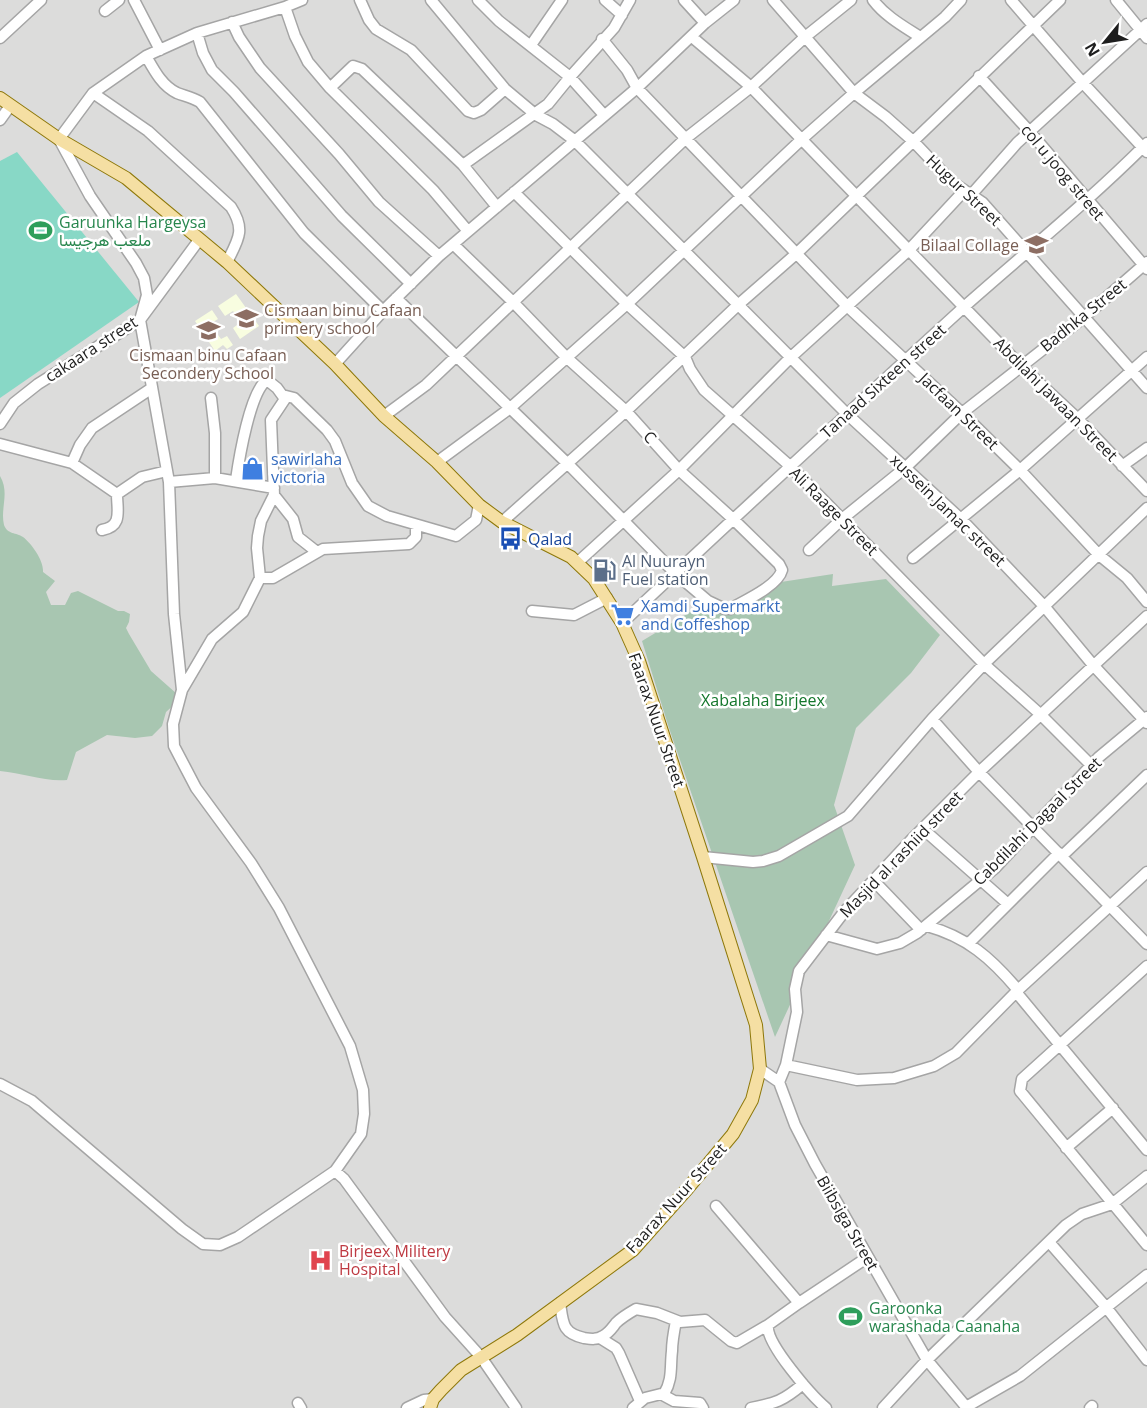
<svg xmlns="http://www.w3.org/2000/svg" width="1147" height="1408" font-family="'Open Sans',Vazirmatn,sans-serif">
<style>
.residential{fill:#dcdcdb}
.education{fill:#f8fde0}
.cemetery{fill:#a8c6b1}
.pitch{fill:#88d8c6}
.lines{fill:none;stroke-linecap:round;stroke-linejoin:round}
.minor-casing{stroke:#a5a5a5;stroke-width:13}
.major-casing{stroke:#8e780a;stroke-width:14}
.minor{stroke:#fff;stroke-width:10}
.major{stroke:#f5dfa3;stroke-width:12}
.labels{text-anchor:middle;stroke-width:5;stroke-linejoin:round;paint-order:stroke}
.street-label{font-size:16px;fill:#1e1e1e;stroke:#fff}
.leisure-label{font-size:16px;fill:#27864d;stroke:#fff;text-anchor:start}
.education-label{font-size:16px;fill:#785e54;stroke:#fff;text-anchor:end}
.shop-label{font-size:16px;fill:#366cbe;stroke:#fff;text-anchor:start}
.transit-label{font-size:16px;fill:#164399;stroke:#fff;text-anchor:start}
.service-label{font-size:16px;fill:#4e5e75;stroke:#fff;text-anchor:start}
.park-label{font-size:16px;fill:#13762b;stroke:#fff}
.health-label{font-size:16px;fill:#be3a42;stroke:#fff;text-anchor:start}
</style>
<rect width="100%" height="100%" fill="#efede5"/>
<!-- residential -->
<path class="residential" d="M 0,0 L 1147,0 L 1147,1408 L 0,1408 Z"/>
<!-- education -->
<path class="education" d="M 236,294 L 259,326 L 240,339 L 233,328 L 241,322 L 233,311 L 225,316 L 218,306 Z
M 212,310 L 218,319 L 210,324 L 221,339 L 227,336 L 233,345 L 227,349 L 223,345 L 215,351 L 195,321 Z"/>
<!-- cemetery -->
<path class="cemetery" d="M 0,476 C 10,493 0,508 4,525 C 8,535 16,532 23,537 C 32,544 44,561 43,572 L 55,581 L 46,592 L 51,605 L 65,605 L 71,593 L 78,591 L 118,611 L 124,611 L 130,614 L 129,622 L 126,628 L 129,634 L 151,671 L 177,694 L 177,702 L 166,712 L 162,726 L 152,736 L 135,738 L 107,735 L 76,752 L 67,780 C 45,782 23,773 0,771 Z
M 833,574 L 832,586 L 886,579 L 940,635 L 911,673 L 856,728 L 834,805 L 855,865 L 775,1037 L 669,728 L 642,641 L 700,606 L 725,609 L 781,582 Z"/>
<!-- pitch -->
<path class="pitch" d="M 17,152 L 139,302 L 0,398 L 0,161 Z"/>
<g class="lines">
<defs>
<path id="minor" d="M 134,0 L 160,50
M 360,0 L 369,20 L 376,29 L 411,50 L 468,111 L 474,113 L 481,110 L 505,89
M 431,0 L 505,89 L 536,115 L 553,124 L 574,140 L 847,414 L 962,520 L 1044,606 L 1093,665 L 1147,723
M 478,0 L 499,21 L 570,77 L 604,115
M 605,0 L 622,15
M 684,0 L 705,23
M 773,0 L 854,93 L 886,117 L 914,142 L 952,182 L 983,203 L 1147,388
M 873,0 C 885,16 903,26 920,37
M 1011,0 L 1083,83 L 1147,152
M 1116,0 L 1147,38
M 285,7 L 295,36 L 308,62 L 330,88 L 433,190 L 467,230
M 105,11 L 119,0
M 232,22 L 239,37 L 260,68 L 339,154 L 379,202 L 439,256
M 197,33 L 203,53 L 212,70 L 234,92 L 342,216 L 411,284
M 692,37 L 751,87 L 1021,366 L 1077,418 L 1147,491
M 0,38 L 41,0
M 602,39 L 627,70 L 637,88 L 847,306 L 962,413 L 1020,470 L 1099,555 L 1127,578 L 1147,602
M 531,45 L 562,0
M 146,56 C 154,70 162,86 177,93 C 185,96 192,97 200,102 L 304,233 L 383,311
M 979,76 L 1030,132 L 1147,269
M 330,88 L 353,66 L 362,69 L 463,165 L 497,207
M 93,93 L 148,131 L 231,207 C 246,230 238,240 227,262
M 0,120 L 10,106
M 463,165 L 548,104 L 570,77 L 614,28 L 630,0
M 514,192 L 627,304 L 685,357 L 690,369 L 704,390 L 790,466 L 984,664 L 1040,714 L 1092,766
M 971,195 L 1017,143 L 1147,24
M 396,298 L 568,464 L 675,573 L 708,601 L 725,609 L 730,609 C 744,601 778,586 782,570 L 779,564 L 733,519 L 679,470 L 626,411 L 566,357 L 513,302 L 453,244
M 335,364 L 383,311 L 439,256 L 637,88 L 705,23 L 734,0
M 282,395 L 294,398 L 327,430 L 335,441 L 352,483 L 368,506 L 387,516 L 456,536 L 476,520 L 479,505
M 211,398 L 215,433 L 215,478
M 384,416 L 426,385 L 685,139 L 751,87 L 805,37 L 851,0
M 0,424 L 14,403 L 38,384 L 140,320 L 199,240
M 0,444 L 72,463 L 117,494 L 142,477 L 167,471
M 437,462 L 509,409 L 627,304 L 802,139 L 854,93 L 945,17 L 961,0
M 72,463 L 80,445 L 92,428 L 152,388
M 1122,466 L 1147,448
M 169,482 L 215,478 L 274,488
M 274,495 L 293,519 L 298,537 L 317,552
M 502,522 L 626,411 L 739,304 L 796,254 L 1060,0
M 102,530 C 123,526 117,511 117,494
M 809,550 L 842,519 L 905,468 L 962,413 L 1083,318 L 1147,262
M 913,558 L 1020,470 L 1147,357
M 578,562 L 679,470 L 790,358 L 909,250 L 963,192
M 260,578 L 273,578 L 323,549 L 409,544 L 416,537 L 416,525
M 532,611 L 574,615 L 607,598
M 622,623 C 736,516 850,411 965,306 C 1026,252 1089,201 1147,143
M 182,690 L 212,639 L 243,612 L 260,578 L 257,548 L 258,536 L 261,521 L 274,495 L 271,420 L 285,399 L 277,388 L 267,380 C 250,391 239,459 236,480
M 932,719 L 979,772 L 1147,944
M 923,829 L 1008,904
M 1062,856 L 1147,775
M 703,857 L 753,862 L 763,861 L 779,856 L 848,816 L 932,719 L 984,664 L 1147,508
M 874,881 L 921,930
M 927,926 C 967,937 991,958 1018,990
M 826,935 L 877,949 L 900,943 L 917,933 L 995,868 L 1099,757 L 1147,717
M 969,943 L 1059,853
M 1147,966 L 1022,1079 L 1020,1091 L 1147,1245
M 1016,992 L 1147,1150
M 786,1065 L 857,1080 L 894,1078 L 934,1066 L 956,1053 L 1018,990 L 1147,872
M 760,1069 L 779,1082
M 779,1082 L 786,1065 L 797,1012 L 795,989 L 799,971 L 844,912 L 913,838 L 979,772 L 1147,616
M 779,1082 L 795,1125 L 815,1164 L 927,1360 L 967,1408
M 0,1084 L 32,1101 L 182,1229 L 203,1244 L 220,1245 L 238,1237 L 335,1171 L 361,1134 L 364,1114 L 363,1090 L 350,1046 L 279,908 L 251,863 L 196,788 L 174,746 L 173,724 L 182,690 L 174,614 L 169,482 L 140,320 L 147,295 L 144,278 L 136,263 L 90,196 L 59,139 L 93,93 L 146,56 L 197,33 L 285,7 L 302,0
M 1066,1148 L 1113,1108
M 335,1171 L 344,1179 L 445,1317 L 481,1357 L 516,1408
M 716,1206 L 799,1303
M 1049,1242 L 1106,1307 L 1147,1360
M 560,1303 C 563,1323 562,1333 584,1338 C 591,1339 597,1340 603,1336 C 609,1333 612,1328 616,1323 C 622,1317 629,1313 636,1309 L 657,1313 L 680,1322 L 705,1320 L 731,1341 L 737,1343 L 768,1325 L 799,1303 L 868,1257
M 768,1325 C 765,1343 812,1396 826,1408
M 600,1338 L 616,1348 L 619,1353 L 640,1401
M 664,1394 C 673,1379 670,1367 672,1351 C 672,1341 674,1331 676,1321
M 298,1403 L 301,1408
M 966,1407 L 1020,1376 L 1147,1275
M 407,1408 L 424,1400 L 433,1399
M 633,1408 L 645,1398 L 661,1394 L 674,1401 L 700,1403 L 703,1408
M 751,1408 C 776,1403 783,1401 803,1384
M 883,1408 L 927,1360 L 1066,1225 L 1082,1214 L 1112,1204 L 1147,1176
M 1090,1408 L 1092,1406"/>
<path id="major" d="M 0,98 L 59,139 L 126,178 L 227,262 L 335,364 L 384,416 L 437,462 L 479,505 L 502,522 L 571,557 L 594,579 L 622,623 L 639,661 L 703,857 L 756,1025 L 760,1069 L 752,1100 L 733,1134 L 688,1188 L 633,1250 L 517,1335 L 461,1370 L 441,1390 L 433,1399 L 430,1408"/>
</defs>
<!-- minor casing -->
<use href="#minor" class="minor-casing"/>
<!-- major casing -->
<use href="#major" class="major-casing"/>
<!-- minor -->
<use href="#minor" class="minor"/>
<!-- major -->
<use href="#major" class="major"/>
</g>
<!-- icons -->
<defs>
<symbol id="stadium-bare" viewBox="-9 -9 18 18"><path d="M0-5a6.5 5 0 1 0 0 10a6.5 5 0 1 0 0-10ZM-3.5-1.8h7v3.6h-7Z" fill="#2e9e5b" stroke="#fff" stroke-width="2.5" paint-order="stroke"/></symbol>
<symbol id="school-bare" viewBox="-9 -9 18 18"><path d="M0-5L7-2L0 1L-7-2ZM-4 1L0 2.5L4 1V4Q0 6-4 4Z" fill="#8d6e63" stroke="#fff" stroke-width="2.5" paint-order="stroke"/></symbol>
<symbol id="shop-bare" viewBox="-9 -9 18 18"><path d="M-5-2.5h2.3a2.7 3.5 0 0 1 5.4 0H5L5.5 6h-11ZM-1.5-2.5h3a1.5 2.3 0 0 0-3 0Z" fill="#3f7fe0" stroke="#fff" stroke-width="2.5" paint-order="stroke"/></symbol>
<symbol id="bus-bare" viewBox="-9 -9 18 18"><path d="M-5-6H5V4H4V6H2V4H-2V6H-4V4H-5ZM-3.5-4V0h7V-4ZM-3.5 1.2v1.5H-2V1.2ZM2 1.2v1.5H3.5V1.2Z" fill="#1a4fb4" stroke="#fff" stroke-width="2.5" paint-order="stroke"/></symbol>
<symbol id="fuel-bare" viewBox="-9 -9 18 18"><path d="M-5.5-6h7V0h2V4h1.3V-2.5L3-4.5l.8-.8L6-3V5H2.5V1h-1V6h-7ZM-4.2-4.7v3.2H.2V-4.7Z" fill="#5c6f8a" stroke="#fff" stroke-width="2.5" paint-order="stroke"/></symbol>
<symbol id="supermarket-bare" viewBox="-9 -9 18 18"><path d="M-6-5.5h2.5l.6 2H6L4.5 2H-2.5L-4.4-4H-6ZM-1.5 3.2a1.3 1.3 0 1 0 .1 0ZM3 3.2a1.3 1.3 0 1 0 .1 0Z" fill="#3f7fe0" stroke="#fff" stroke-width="2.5" paint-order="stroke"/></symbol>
<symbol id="hospital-bare" viewBox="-9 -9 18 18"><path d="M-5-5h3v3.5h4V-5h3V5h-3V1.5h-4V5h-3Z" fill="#e0444e" stroke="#fff" stroke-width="2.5" paint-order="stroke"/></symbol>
</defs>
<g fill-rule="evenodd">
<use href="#stadium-bare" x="24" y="214" width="33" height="33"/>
<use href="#school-bare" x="1020" y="228" width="33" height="33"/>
<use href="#school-bare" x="230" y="302" width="33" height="33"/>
<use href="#school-bare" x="192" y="314" width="33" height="33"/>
<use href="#shop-bare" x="236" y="452" width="33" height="33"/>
<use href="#bus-bare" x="494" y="522" width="33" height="33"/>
<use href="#fuel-bare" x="588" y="554" width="33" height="33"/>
<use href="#supermarket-bare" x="606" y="598" width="33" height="33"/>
<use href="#hospital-bare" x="304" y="1244" width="33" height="33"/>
<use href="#stadium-bare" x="834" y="1300" width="33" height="33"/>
</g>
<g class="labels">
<!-- street labels -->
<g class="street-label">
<text transform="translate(1063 172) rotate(50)" y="6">col u joog street</text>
<text transform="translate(964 190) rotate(43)" y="6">Hugur Street</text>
<text transform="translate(1083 315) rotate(-39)" y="6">Badhka Street</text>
<text transform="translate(91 349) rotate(-33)" y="6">cakaara street</text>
<text transform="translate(883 381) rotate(-42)" y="6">Tanaad Sixteen street</text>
<text transform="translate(1056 399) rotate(45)" y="6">Abdilahi Jawaan Street</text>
<text transform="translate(959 411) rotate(44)" y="6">Jacfaan Street</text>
<text transform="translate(650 437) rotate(48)" y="6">C</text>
<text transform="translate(948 510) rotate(44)" y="6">xussein Jamac street</text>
<text transform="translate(834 511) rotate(45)" y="6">Ali Raage Street</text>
<text transform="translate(657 720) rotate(71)" y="6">Faarax Nuur Street</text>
<text transform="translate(1037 821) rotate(-45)" y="6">Cabdilahi Dagaal Street</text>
<text transform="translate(901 854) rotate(-46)" y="6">Masjid al rashiid street</text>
<text transform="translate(676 1198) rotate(-48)" y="6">Faarax Nuur Street</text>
<text transform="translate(848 1223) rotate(60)" y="6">Biibsiga Street</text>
</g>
<!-- leisure labels -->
<g class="leisure-label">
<text x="59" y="228">Garuunka Hargeysa<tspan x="59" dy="18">ملعب هرجيسا</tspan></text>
<text x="869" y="1314">Garoonka<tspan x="869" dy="18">warashada Caanaha</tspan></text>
</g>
<!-- education labels -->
<g class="education-label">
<text x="1019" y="251">Bilaal Collage</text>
<text x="264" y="316" text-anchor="start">Cismaan binu Cafaan<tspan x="264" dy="18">primery school</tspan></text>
<text x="208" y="361" text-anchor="middle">Cismaan binu Cafaan<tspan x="208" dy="18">Secondery School</tspan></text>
</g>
<!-- shop labels -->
<g class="shop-label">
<text x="271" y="465">sawirlaha<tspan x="271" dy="18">victoria</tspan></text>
<text x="641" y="612">Xamdi Supermarkt<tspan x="641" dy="18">and Coffeshop</tspan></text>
</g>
<!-- transit labels -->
<g class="transit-label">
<text x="528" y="545">Qalad</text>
</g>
<!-- service labels -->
<g class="service-label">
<text x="622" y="567">Al Nuurayn<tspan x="622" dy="18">Fuel station</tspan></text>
</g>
<!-- park labels -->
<g class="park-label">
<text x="763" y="706">Xabalaha Birjeex</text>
</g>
<!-- health labels -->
<g class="health-label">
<text x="339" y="1257">Birjeex Militery<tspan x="339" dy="18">Hospital</tspan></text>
</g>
</g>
<!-- north arrow -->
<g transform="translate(1105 42) rotate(240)" stroke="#ffffff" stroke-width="4.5" paint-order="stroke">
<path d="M0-4.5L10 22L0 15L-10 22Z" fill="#1e1e1e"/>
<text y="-9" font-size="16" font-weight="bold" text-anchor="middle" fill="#1e1e1e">N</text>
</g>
</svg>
